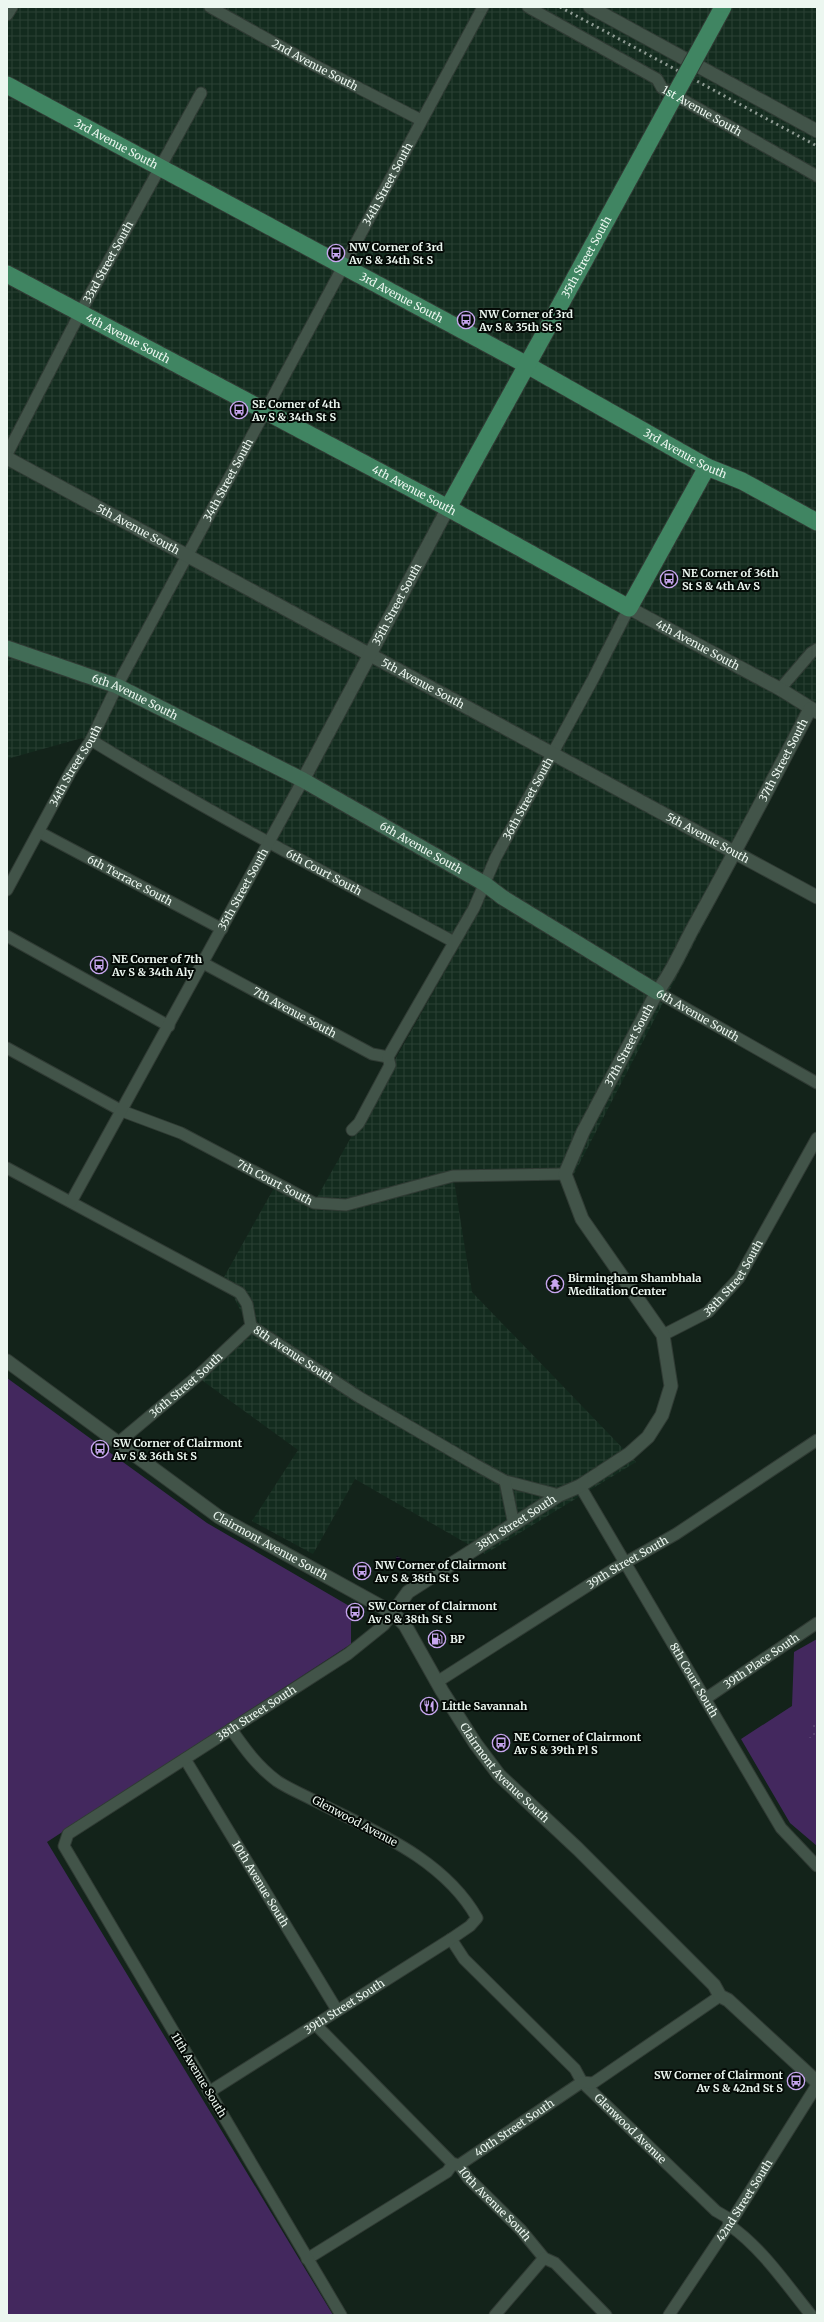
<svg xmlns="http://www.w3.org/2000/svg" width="824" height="2322" font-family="Merriweather,serif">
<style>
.industrial{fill:url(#industrial-grid)}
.grass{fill:#43285e}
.park{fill:url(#park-dots)}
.water{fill:url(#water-rules)}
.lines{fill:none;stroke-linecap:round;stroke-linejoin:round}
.minor-casing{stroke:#303b34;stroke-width:13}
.tertiary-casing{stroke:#303b34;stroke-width:15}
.secondary-casing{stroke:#303b34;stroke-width:17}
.primary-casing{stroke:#303b34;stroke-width:19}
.minor{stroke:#425449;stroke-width:11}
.tertiary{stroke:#425449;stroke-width:13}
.secondary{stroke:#416c56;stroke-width:15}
.primary{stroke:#408562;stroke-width:17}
.rail{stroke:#8e9b93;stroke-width:3;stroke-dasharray:2 4;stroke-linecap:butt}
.primary-bridge-casing{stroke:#303b34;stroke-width:19;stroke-linecap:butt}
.primary-bridge{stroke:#408562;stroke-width:17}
.labels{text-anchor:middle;stroke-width:4;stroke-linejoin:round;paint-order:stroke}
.street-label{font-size:11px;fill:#ecf7f0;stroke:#050b07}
.poi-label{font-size:11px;font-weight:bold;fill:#ecf7f0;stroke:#050b07;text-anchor:start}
</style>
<defs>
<pattern id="industrial-grid" width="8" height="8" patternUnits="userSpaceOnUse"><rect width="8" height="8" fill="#132b1e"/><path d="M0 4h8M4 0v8" fill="none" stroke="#2a4034"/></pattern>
<pattern id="park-dots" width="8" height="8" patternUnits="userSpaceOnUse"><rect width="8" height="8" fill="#43285e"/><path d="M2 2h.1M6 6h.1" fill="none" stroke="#5e4875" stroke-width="1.8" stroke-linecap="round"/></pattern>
<pattern id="water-rules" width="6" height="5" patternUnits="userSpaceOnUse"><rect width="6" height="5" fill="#0d001c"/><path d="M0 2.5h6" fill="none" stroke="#30263d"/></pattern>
</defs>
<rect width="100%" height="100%" fill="#13231a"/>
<!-- industrial -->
<path class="industrial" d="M 7,7 L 817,7 L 817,707 L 574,1174 L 454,1180 L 472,1292 L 636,1462 L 485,1554 L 355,1479 L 313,1554 L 252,1521 L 298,1450 L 192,1373 L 247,1324 L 224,1277 L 274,1188 L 311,1208 L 461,943 L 82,738 L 7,759 L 7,674 L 11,666 L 7,665 Z"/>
<!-- grass -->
<path class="grass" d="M 7,1378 L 207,1523 L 351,1607 L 351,1644 L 47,1842 L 333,2315 L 7,2315 Z
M 817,1639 L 817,1846 L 790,1823 L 741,1739 L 792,1706 L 794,1652 Z"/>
<!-- park -->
<path class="park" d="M 817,1712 L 817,1738 L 809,1738 Z"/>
<!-- water -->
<path class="water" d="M 397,1556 L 410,1564 L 404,1570 L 393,1564 Z"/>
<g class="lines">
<defs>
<g id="minor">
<path id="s1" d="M 210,7 L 312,64 L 421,120"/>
<path id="s2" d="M 528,7 L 657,79 L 662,88 L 817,176"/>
<path d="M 7,15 L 12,7"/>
<path id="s3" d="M 7,454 L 80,313 L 201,93"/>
<path d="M 780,689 L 811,653 L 817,649"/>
<path id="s4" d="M 91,740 C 209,813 332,876 454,942"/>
<path id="s5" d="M 39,832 L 222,929"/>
<path id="s6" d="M 7,890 L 71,771 L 91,740 L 117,686 L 483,7"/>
<path d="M 7,936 L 169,1026"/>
<path id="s7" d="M 203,963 L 372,1054 L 388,1057"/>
<path id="s8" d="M 657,992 L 817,1083"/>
<path id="s9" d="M 7,1048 L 122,1111 L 181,1133 L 314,1203 L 346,1205 L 453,1176 L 565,1174"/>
<path id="s10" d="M 352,1130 L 359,1123 L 390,1065 L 388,1057 L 474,908 L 496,857 L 592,681 L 629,608"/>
<path id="s11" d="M 7,1168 L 240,1293 L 247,1304 L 251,1326 L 359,1397 L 476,1465 L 505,1481 L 559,1495"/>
<path id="s12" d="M 71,1202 L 303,780"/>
<path id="s13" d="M 663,1335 L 708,1312 L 739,1278 L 817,1138"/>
<path id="s14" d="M 119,1442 L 200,1374 L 251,1326"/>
<path d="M 505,1481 L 514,1525"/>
<path id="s15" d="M 580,1486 L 781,1828 L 817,1866"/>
<path id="s16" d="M 437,1682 L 614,1569 L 676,1534 L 817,1440"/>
<path id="s17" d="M 705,1699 L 817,1623"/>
<path id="s18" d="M 185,1759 L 337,2010"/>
<path id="s19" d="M 451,1939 L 464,1959 L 575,2069 L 582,2082 L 716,2211 L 728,2218 L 729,2225 C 762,2248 786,2284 811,2315"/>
<path id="s20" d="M 316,2025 L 452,2163 L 459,2165 L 468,2178 L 521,2230 L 544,2258 L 555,2263 L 606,2315"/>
<path id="s21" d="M 209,2092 L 451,1939 L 470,1926 L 477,1918 C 444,1859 374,1831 317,1802 C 304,1795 289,1789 277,1781 C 257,1766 245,1749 231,1729"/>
<path id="s22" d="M 307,2259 L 447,2172 L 452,2165 L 459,2165 L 582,2082 L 593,2083 L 720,1996"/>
<path id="s23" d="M 341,2315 L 64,1846 L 68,1834 L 348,1654 L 384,1625 L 393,1613"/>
<path d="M 495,2315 L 544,2258"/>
<path id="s24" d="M 669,2315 L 729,2225 L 817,2085"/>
</g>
<g id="tertiary">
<path d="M 590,7 L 817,131"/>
<path id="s25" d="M 7,458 L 817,897"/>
<path id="s26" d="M 629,608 L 780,689 L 817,712"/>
<path id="s27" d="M 303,780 L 448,508"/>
<path id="s28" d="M 7,1361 L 219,1517 L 393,1613 L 405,1625 L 442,1691 L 475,1743 L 499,1775 L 578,1849 L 714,1985 L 720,1996 L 728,2000 L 817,2082"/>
<path id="s29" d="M 393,1613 L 408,1592 L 559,1495 L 580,1486 L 629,1454 L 648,1437 L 662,1415 L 671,1386 L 663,1335 L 582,1219 L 565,1174 L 583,1132 L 657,992 C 674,970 683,945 697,921 C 736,851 773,780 810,709"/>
</g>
<g id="secondary">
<path id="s30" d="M 7,648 L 117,686 L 303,780 L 485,884 L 502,897 L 657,992"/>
</g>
<g id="primary">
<path id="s31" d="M 7,85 L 527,365 L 707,467 L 742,481 L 817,522"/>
<path id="s32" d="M 7,274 L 448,508 L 629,608 L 707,467"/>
<path d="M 448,508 L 559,307"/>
</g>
</defs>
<!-- minor casing -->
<use href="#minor" class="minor-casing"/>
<!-- tertiary casing -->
<use href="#tertiary" class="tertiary-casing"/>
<!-- secondary casing -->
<use href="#secondary" class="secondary-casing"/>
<!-- primary casing -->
<use href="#primary" class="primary-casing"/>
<!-- minor -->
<use href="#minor" class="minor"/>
<!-- tertiary -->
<use href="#tertiary" class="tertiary"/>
<!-- secondary -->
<use href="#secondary" class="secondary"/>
<!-- primary -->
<use href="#primary" class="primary"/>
<!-- rail -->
<path class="rail" d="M 560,7 L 817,146"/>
<defs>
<g id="primary-bridge">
<path id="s33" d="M 559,307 L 723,7"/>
</g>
</defs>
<!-- primary-bridge casing -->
<use href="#primary-bridge" class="primary-bridge-casing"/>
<!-- primary-bridge -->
<use href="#primary-bridge" class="primary-bridge"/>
</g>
<!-- icons -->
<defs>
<symbol id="bus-ring" viewBox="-11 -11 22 22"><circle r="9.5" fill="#050b07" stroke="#c7a6ef" stroke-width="1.5"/><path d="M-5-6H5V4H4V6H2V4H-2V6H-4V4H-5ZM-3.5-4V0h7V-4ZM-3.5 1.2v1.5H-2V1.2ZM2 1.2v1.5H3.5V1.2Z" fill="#c7a6ef"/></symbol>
<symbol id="temple-ring" viewBox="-11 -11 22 22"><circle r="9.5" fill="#050b07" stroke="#c7a6ef" stroke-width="1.5"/><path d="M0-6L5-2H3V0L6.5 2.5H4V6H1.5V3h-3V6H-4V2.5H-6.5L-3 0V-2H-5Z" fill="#c7a6ef"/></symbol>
<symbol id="fuel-ring" viewBox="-11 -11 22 22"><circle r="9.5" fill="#050b07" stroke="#c7a6ef" stroke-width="1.5"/><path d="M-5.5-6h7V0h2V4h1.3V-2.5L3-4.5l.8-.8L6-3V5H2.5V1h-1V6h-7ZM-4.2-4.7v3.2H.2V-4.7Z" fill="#c7a6ef"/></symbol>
<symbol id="restaurant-ring" viewBox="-11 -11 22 22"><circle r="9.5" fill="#050b07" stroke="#c7a6ef" stroke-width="1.5"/><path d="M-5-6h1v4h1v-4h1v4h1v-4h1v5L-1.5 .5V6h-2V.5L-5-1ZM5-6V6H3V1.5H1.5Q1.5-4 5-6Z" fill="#c7a6ef"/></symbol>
</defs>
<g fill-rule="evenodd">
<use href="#bus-ring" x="326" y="243" width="20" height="20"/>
<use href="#bus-ring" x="456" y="310" width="20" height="20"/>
<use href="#bus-ring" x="229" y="400" width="20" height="20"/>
<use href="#bus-ring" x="659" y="569" width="20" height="20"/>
<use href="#bus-ring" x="89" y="955" width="20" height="20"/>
<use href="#temple-ring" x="545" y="1274" width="20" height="20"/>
<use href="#bus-ring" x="90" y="1439" width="20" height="20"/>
<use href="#bus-ring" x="352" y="1561" width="20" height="20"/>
<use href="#bus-ring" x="345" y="1602" width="20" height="20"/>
<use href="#fuel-ring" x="427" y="1629" width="20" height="20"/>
<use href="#restaurant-ring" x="419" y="1696" width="20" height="20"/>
<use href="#bus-ring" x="491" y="1733" width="20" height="20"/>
<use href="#bus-ring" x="786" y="2071" width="20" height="20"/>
</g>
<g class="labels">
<!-- street labels -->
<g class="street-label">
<text dy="4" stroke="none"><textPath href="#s1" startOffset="120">2nd Avenue South</textPath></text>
<text dy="4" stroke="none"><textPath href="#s2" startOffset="204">1st Avenue South</textPath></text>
<text dy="4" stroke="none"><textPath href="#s31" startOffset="124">3rd Avenue South</textPath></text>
<text dy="4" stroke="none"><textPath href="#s6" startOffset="802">34th Street South</textPath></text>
<text dy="4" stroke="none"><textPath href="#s33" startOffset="57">35th Street South</textPath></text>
<text dy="4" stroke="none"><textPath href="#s3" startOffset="217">33rd Street South</textPath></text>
<text dy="4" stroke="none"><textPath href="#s31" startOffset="448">3rd Avenue South</textPath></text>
<text dy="4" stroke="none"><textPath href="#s32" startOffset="137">4th Avenue South</textPath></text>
<text dy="4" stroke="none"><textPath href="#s31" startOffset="772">3rd Avenue South</textPath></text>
<text dy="4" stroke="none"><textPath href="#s6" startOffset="466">34th Street South</textPath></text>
<text dy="4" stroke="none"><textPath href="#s32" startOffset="461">4th Avenue South</textPath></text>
<text dy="4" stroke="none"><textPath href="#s25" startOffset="149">5th Avenue South</textPath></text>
<text dy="4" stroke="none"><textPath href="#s27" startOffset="199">35th Street South</textPath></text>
<text dy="4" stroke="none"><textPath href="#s26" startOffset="78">4th Avenue South</textPath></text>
<text dy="4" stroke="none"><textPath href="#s25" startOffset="473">5th Avenue South</textPath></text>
<text dy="4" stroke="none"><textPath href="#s30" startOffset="137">6th Avenue South</textPath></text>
<text dy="4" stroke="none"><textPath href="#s29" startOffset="1078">37th Street South</textPath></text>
<text dy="4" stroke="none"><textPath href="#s6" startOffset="142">34th Street South</textPath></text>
<text dy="4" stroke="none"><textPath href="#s10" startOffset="378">36th Street South</textPath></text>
<text dy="4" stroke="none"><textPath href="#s25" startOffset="797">5th Avenue South</textPath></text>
<text dy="4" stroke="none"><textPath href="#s30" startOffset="461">6th Avenue South</textPath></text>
<text dy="4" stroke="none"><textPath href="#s4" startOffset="268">6th Court South</textPath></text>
<text dy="4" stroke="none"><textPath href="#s5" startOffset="103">6th Terrace South</textPath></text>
<text dy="4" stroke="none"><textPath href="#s12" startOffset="357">35th Street South</textPath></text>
<text dy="4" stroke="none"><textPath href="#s7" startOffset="104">7th Avenue South</textPath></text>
<text dy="4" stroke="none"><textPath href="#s8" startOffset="47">6th Avenue South</textPath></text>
<text dy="4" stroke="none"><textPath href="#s29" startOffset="754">37th Street South</textPath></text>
<text dy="4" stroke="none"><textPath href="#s9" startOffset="300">7th Court South</textPath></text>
<text dy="4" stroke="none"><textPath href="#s13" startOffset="93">38th Street South</textPath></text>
<text dy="4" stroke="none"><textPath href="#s11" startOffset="351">8th Avenue South</textPath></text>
<text dy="4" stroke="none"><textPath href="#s14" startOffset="88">36th Street South</textPath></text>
<text dy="4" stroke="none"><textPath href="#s29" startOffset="154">38th Street South</textPath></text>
<text dy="4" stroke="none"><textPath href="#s28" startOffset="322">Clairmont Avenue South</textPath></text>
<text dy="4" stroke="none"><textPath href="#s16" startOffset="225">39th Street South</textPath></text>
<text dy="4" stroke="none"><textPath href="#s17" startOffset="68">39th Place South</textPath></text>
<text dy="4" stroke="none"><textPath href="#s15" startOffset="225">8th Court South</textPath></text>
<text dy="4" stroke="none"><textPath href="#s23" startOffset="781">38th Street South</textPath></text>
<text dy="4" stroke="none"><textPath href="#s28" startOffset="658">Clairmont Avenue South</textPath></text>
<text transform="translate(355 1821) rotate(28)" y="4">Glenwood Avenue</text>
<text dy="4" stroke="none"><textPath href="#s18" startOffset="146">10th Avenue South</textPath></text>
<text dy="4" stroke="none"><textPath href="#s21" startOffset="160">39th Street South</textPath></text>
<text transform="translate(199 2075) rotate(59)" y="4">11th Avenue South</text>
<text dy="4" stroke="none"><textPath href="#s22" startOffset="247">40th Street South</textPath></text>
<text dy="4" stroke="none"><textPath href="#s19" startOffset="262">Glenwood Avenue</textPath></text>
<text dy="4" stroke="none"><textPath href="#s24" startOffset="137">42nd Street South</textPath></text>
<text dy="4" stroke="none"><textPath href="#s20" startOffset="254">10th Avenue South</textPath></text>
</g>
<!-- poi labels -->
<g class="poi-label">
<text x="349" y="251">NW Corner of 3rd<tspan x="349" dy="13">Av S &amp; 34th St S</tspan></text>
<text x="479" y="318">NW Corner of 3rd<tspan x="479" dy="13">Av S &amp; 35th St S</tspan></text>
<text x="252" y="408">SE Corner of 4th<tspan x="252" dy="13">Av S &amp; 34th St S</tspan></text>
<text x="682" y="577">NE Corner of 36th<tspan x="682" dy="13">St S &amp; 4th Av S</tspan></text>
<text x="112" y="963">NE Corner of 7th<tspan x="112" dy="13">Av S &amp; 34th Aly</tspan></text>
<text x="568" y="1282">Birmingham Shambhala<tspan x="568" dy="13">Meditation Center</tspan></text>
<text x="113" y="1447">SW Corner of Clairmont<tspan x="113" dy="13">Av S &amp; 36th St S</tspan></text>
<text x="375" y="1569">NW Corner of Clairmont<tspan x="375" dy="13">Av S &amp; 38th St S</tspan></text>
<text x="368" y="1610">SW Corner of Clairmont<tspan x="368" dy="13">Av S &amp; 38th St S</tspan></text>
<text x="450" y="1643">BP</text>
<text x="442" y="1710">Little Savannah</text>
<text x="514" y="1741">NE Corner of Clairmont<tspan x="514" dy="13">Av S &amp; 39th Pl S</tspan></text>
<text x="783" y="2079" text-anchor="end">SW Corner of Clairmont<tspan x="783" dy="13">Av S &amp; 42nd St S</tspan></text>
</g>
</g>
<!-- border -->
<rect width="824" height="2322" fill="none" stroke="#ecf7f0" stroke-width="16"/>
</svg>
